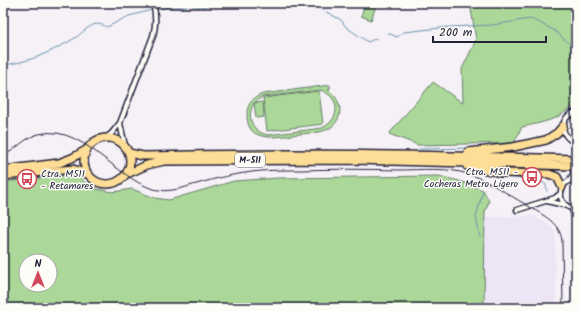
<svg xmlns="http://www.w3.org/2000/svg" width="579" height="311" font-family="Kalam,sans-serif">
<style>
.built{fill:#ede4f6}
.green{fill:#abd898;stroke:#667d6a;fill-rule:evenodd}
.lines{fill:none;stroke-linecap:round;stroke-linejoin:round}
.stream{stroke:#6892ac;stroke-width:1}
.minor-casing{stroke:#22223b;stroke-width:7}
.trunk-casing{stroke:#22223b;stroke-width:10}
.minor{stroke:#fdfcf7;stroke-width:4}
.trunk{stroke:#fedd96;stroke-width:7}
.tram{stroke:#22223b;stroke-width:1}
.labels{text-anchor:middle;stroke-width:3;stroke-linejoin:round;paint-order:stroke}
.shield{fill:#fdfcf7;stroke:#646373;stroke-width:1}
.shield-label{font-size:9px;font-weight:bold;fill:#22223b}
.poi-label{font-size:10px;fill:#22223b;stroke:#fdfcf7;text-anchor:end}
</style>
<rect width="100%" height="100%" fill="#f6f1f7"/>
<filter id="ink" filterUnits="userSpaceOnUse"><feTurbulence type="fractalNoise" baseFrequency=".025" numOctaves="2"/><feDisplacementMap in="SourceGraphic" scale="8" xChannelSelector="R" yChannelSelector="G"/><feConvolveMatrix kernelMatrix="1 2 1 2 8 2 1 2 1" color-interpolation-filters="sRGB"/></filter>
<g filter="url(#ink)">
<!-- built -->
<path class="built" d="M 533,216 L 551,226 L 555,233 L 556,308 L 485,308 L 484,255 L 486,252 L 485,218 L 488,217 Z"/>
<!-- green -->
<path class="green" d="M 365,3 L 377,3 L 371,20 L 361,16 Z
M 470,3 L 576,3 L 576,107 C 569,107 565,113 559,116 C 548,122 535,124 522,127 L 514,143 L 418,145 L 389,134 L 433,82 L 463,103 L 462,69 L 476,40 Z
M 330,85 L 330,89 L 328,90 C 342,99 345,118 330,128 C 322,133 310,133 300,134 C 281,136 246,146 247,114 C 247,103 254,97 263,94 ZM 320,90 C 341,97 341,119 322,128 L 268,135 C 252,132 246,117 254,103 L 256,118 L 264,117 L 263,102 L 254,103 L 262,97 Z
M 319,91 L 323,124 L 267,131 L 263,98 Z
M 76,174 L 91,188 L 113,192 L 132,189 L 155,198 L 169,200 L 234,181 L 279,178 L 439,176 L 459,181 L 483,190 L 489,201 L 485,212 L 484,308 L 3,308 L 3,182 ZM 26,261 L 50,261 L 50,285 L 26,285 Z"/>
<g class="lines">
<!-- stream -->
<path class="stream" d="M 310,3 L 341,20 L 346,27 L 368,42 L 377,38
M 193,7 L 202,7 L 220,3
M 155,10 L 169,7 L 187,7
M 388,33 L 397,37 L 404,32 L 449,27 L 492,25 L 530,19 L 536,21 L 555,31 L 576,50
M 3,65 C 31,62 51,52 75,38 C 81,34 86,28 93,25 C 98,23 103,25 107,27 L 129,16 L 152,10
M 502,145 L 548,135
M 419,149 L 473,148
M 498,179 L 501,177 L 540,180 L 546,185 L 547,191
M 480,237 L 476,217 L 483,191"/>
<defs>
<path id="minor" d="M 576,112 C 559,116 559,138 576,142
M 120,123 L 125,146
M 106,138 L 112,133 L 120,123 L 153,36 C 156,25 156,14 153,3
M 573,141 L 576,151
M 576,179 C 556,181 555,207 576,209
M 570,180 L 576,168
M 547,201 L 564,205
M 572,209 L 576,221 L 576,235
M 517,210 L 555,198 L 561,193"/>
<path id="trunk" d="M84 161a23 23 0 1 1 46 0a23 23 0 1 1-46 0Z
M 468,152 L 513,147 L 546,140 L 557,133 L 563,126
M 129,153 L 143,156 C 287,152 432,155 576,159
M 467,166 L 502,173 L 549,174 L 557,177 L 562,187
M 3,170 L 59,163 L 72,158 L 86,150
M 127,174 L 147,165 L 164,161 L 354,160 L 576,166
M 3,176 L 73,169 L 87,174"/>
</defs>
<!-- minor casing -->
<use href="#minor" class="minor-casing"/>
<!-- trunk casing -->
<use href="#trunk" class="trunk-casing"/>
<!-- minor -->
<use href="#minor" class="minor"/>
<!-- trunk -->
<use href="#trunk" class="trunk"/>
<!-- tram -->
<path class="tram" d="M 3,156 C 16,150 25,137 39,134 C 88,121 127,199 173,190 C 182,189 191,185 200,183 C 214,179 229,175 245,173 C 263,170 281,170 300,170 C 332,169 365,169 398,170 C 421,170 446,167 468,174 C 488,180 507,194 525,204 C 540,214 560,221 562,241 L 563,308"/>
</g>
</g>
<!-- icons -->
<defs>
<symbol id="bus-ring" viewBox="-11 -11 22 22"><circle r="9.5" fill="#fdfcf7" stroke="#d1495b" stroke-width="1.5"/><path d="M-5-6H5V4H4V6H2V4H-2V6H-4V4H-5ZM-3.5-4V0h7V-4ZM-3.5 1.2v1.5H-2V1.2ZM2 1.2v1.5H3.5V1.2Z" fill="#d1495b"/></symbol>
</defs>
<g fill-rule="evenodd">
<use href="#bus-ring" x="521" y="166" width="22" height="22"/>
<use href="#bus-ring" x="16" y="168" width="22" height="22"/>
</g>
<g class="labels">
<!-- shield labels -->
<rect class="shield" x="235" y="153" width="30" height="14" rx="3"/>
<g class="shield-label">
<text x="250" y="163">M-511</text>
</g>
<!-- poi labels -->
<g class="poi-label">
<text x="518" y="175">Ctra. M511 -<tspan x="518" dy="12">Cocheras Metro Ligero</tspan></text>
<text x="41" y="177" text-anchor="start">Ctra. M511<tspan x="41" dy="12">- Retamares</tspan></text>
</g>
</g>
<!-- margin -->
<rect width="579" height="311" fill="none" stroke="#fdfcf7" stroke-width="16"/>
<rect x="8" y="8" width="563" height="295" fill="none" stroke="#22223b" stroke-width="1.5" filter="url(#ink)"/>
<!-- north arrow -->
<g transform="translate(38 273)"><circle r="19" fill="#fdfcf7" stroke="#a5a5ac"/>
<path d="M0-3L7 15L0 10L-7 15Z" fill="#d1495b"/>
<text y="-6" font-size="11" font-weight="bold" text-anchor="middle" fill="#22223b">N</text>
</g>
<!-- scale -->
<path d="M433 36v6h113v-6" fill="none" stroke="#22223b" stroke-width="2"/>
<text x="439" y="36" font-size="12" fill="#22223b" stroke="#fdfcf7" stroke-width="3" paint-order="stroke">200 m</text>
</svg>
